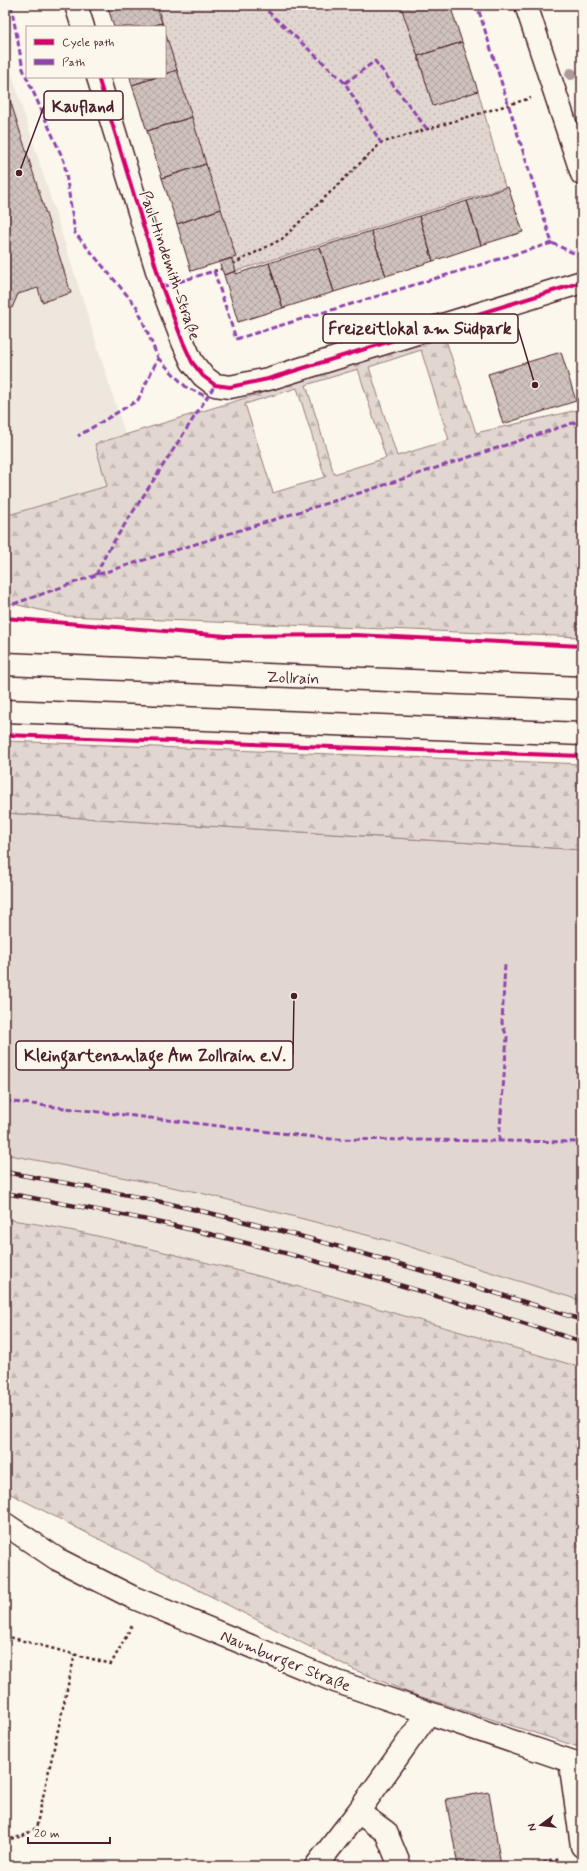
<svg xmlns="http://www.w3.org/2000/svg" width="587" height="1871" font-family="Mynerve,sans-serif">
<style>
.built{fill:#eee7de}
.green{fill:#e2d7d0;stroke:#967b7e}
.forest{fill:url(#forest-firs);stroke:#967b7e;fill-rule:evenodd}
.park{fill:url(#park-dots);stroke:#967b7e}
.building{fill:url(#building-cross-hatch);stroke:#4a1f2b}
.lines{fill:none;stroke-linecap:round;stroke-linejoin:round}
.minor-casing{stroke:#4a1f2b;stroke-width:25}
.major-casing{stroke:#4a1f2b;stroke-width:25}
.path{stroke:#4a1f2b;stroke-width:2.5;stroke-dasharray:3 3;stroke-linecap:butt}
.minor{stroke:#fbf7ec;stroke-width:22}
.major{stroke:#fbf7ec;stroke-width:22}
.rail-casing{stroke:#4a1f2b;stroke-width:4.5}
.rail{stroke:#fbf7ec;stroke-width:3;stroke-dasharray:9;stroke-linecap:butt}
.quiet{stroke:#8e44ad;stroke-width:3;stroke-dasharray:6 3;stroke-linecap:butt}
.cycleway-casing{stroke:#fbf7ec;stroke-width:6}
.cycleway{stroke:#d6006c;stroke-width:4}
.tree{fill:#af9a98}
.labels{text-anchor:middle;stroke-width:3;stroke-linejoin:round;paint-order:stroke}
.street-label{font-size:16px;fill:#4a1f2b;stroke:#fbf7ec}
.leader{fill:none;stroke:#4a1f2b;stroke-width:1.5}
.callout-dot{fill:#4a1f2b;stroke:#fbf7ec;stroke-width:1.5}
.callout{fill:#fbf7ec;stroke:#4a1f2b;stroke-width:1.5}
.callout-label{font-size:17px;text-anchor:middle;font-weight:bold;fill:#4a1f2b}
</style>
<defs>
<pattern id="forest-firs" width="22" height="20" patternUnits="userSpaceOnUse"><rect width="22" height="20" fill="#e2d7d0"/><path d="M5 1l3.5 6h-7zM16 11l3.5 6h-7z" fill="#c3b8b3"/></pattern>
<pattern id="park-dots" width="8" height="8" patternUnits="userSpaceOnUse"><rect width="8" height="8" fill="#e2d7d0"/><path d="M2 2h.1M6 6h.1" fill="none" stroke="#c3b8b3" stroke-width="1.8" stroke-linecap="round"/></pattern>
<pattern id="building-cross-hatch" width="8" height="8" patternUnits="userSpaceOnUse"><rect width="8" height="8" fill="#cfc2bc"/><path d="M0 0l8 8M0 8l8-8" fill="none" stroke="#b3a6a2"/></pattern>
</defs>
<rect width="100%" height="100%" fill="#fbf7ec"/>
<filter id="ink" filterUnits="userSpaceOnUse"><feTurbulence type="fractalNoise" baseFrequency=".025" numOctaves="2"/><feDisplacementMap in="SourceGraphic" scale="8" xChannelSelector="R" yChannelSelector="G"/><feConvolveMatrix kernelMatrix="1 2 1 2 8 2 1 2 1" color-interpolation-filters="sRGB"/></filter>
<g filter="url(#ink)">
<!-- built -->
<path class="built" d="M 5,53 L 125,434 L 95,444 L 107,486 L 5,516 Z
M 5,1154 L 197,1192 L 398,1243 L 582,1301 L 582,1368 L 337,1296 L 136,1245 L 43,1224 L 5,1219 Z"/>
<!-- green -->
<path class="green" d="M 5,813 L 582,850 L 582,1301 L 398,1243 L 197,1192 L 5,1154 Z"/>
<!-- forest -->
<path class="forest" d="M 445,337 L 476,433 L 582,409 L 582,637 L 66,616 L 5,602 L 5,516 L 107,486 L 95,444 ZM 421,350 L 449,440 L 397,456 L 369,367 ZM 358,369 L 386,458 L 334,474 L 306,385 ZM 297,388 L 325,477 L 273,493 L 245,404 Z
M 5,741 L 582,764 L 582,850 L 5,813 Z
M 5,1219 C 79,1229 151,1249 224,1267 C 344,1298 463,1332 582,1368 L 582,1748 L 412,1694 L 355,1670 L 5,1491 Z"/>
<!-- park -->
<path class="park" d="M 157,5 L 401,5 L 433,105 L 478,91 L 505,187 L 236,271 L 165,32 L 165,27 L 164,27 Z"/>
<!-- building -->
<path class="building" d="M 107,5 L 156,5 L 162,23 L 149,27 L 114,27 Z
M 407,5 L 450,5 L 462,42 L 418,56 L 401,7 Z
M 162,23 L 163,27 L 149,27 Z
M 165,32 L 177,70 L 165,74 Z
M 462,42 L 478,91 L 433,106 L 418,56 Z
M 177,70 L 192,117 L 147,131 L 132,85 L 157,77 L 165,77 L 165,74 Z
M 130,77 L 157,77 L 132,85 Z
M 5,84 L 71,293 L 42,302 L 38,288 L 18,294 L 12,308 L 5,304 Z
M 192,117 L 206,164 L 162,178 L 147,131 Z
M 206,164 L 221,209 L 177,224 L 162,178 Z
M 508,187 L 523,232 L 481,245 L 467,201 Z
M 467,201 L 481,245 L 433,261 L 419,216 Z
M 221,209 L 236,257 L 191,271 L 177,224 Z
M 419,216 L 433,261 L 386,276 L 371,231 Z
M 371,231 L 386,276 L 334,292 L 320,247 Z
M 320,247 L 334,292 L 283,308 L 269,263 Z
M 231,258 L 236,271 L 224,275 L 219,262 Z
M 269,263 L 283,308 L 238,322 L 224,275 L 236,271 L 236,274 Z
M 561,352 L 576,401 L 503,424 L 488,374 Z
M 489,1792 L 501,1866 L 458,1866 L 446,1799 Z"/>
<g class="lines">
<defs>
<path id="minor" d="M 76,5 L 83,27
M 526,5 L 582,174
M 98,77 L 162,287 L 183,342 L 192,362 L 203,376 L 215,385 L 230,387 L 268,379 L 582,282
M 5,1524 L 57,1559 L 132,1597 L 335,1681 L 582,1765
M 570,1761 L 582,1846
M 358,1812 L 386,1832 L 400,1866
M 316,1866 L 358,1812 L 428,1714"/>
<path id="major" d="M 5,664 L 582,688
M 5,711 L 582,734"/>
</defs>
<!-- minor casing -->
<use href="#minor" class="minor-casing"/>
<!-- major casing -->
<use href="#major" class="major-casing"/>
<!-- path -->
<path class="path" d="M 233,264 L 282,239 L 381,143 L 531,98
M 214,271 L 221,269
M 5,1636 L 111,1664 L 133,1624
M 5,1840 L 23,1836 L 36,1828 L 75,1654
M 526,1866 L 561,1859"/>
<!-- minor -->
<use href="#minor" class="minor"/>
<!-- major -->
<use href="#major" class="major"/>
<defs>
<path id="rail" d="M 5,1172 C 59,1182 112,1191 166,1203 C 306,1234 445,1277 582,1320
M 5,1193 C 59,1203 112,1212 166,1224 C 306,1255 445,1297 582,1342"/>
</defs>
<!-- rail casing -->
<use href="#rail" class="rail-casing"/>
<!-- rail -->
<use href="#rail" class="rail"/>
<!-- quiet -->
<path class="quiet" d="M 11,5 L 23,69 L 64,161 L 75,233 L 137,307 L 158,358 L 138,400 L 78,436
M 261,5 L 345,83 L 381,143
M 345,83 L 375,61 L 427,129
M 552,243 L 582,257
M 162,287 L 214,271 L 236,339 L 552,243 L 477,5
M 158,358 L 186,387 L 207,397
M 96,575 L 107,552 L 215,385
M 5,607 L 96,575 L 369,490 L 582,420
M 5,1101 L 331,1139 L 582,1142
M 499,1141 L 507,1037 L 502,1023 L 505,964
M 5,1854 L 9,1866"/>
<defs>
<path id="cycleway" d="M 98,77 L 162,287 L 183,342 L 192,362 L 203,376 L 215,385 L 230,387 L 268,379 L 582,282
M 5,618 L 226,636 L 355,635 L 582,646
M 5,735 L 582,756"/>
</defs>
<!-- cycleway casing -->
<use href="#cycleway" class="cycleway-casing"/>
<!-- cycleway -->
<use href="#cycleway" class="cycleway"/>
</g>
<!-- trees -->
<circle class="tree" cx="571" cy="74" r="6"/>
</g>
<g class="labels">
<!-- street labels -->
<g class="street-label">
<text transform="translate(171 265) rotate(71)" y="6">Paul-Hindemith-Straße</text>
<text transform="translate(293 677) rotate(2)" y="6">Zollrain</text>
<text transform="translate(286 1660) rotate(22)" y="6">Naumburger Straße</text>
</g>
</g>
<!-- callouts -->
<path class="leader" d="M19 173L44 106M535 385L518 328M294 996L293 1055"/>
<g class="callout-dot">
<circle cx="19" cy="173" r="4"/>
<circle cx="535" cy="385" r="4"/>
<circle cx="294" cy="996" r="4"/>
</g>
<g class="callout">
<rect x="44" y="91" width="79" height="29" rx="4"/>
<rect x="323" y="314" width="195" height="29" rx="4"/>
<rect x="16" y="1041" width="277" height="29" rx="4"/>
</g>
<g class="callout-label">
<text x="83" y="112">Kaufland</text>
<text x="420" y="334">Freizeitlokal am Südpark</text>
<text x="155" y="1061">Kleingartenanlage Am Zollrain e.V.</text>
</g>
<!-- margin -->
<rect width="587" height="1871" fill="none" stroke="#fbf7ec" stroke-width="20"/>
<rect x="10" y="10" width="567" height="1851" fill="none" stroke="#4a1f2b" stroke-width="1.5" filter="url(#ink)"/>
<!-- legend -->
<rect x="26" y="26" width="140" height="52" fill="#fbf7ec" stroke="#b4a19f"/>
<rect x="34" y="39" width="20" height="6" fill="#d6006c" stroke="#b4a19f"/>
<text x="62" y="46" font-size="12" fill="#4a1f2b">Cycle path</text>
<rect x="34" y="59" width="20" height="6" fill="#8e44ad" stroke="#b4a19f"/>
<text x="62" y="66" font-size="12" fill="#4a1f2b">Path</text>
<!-- north arrow -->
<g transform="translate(541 1825) rotate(255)" stroke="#fbf7ec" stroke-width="3" paint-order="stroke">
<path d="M0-3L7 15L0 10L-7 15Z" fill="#4a1f2b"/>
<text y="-6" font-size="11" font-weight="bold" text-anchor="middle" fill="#4a1f2b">N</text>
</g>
<!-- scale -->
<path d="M28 1837v6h82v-6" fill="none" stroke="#4a1f2b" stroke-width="2"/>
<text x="34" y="1837" font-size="12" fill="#4a1f2b" stroke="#fbf7ec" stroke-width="3" paint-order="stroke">20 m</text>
</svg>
